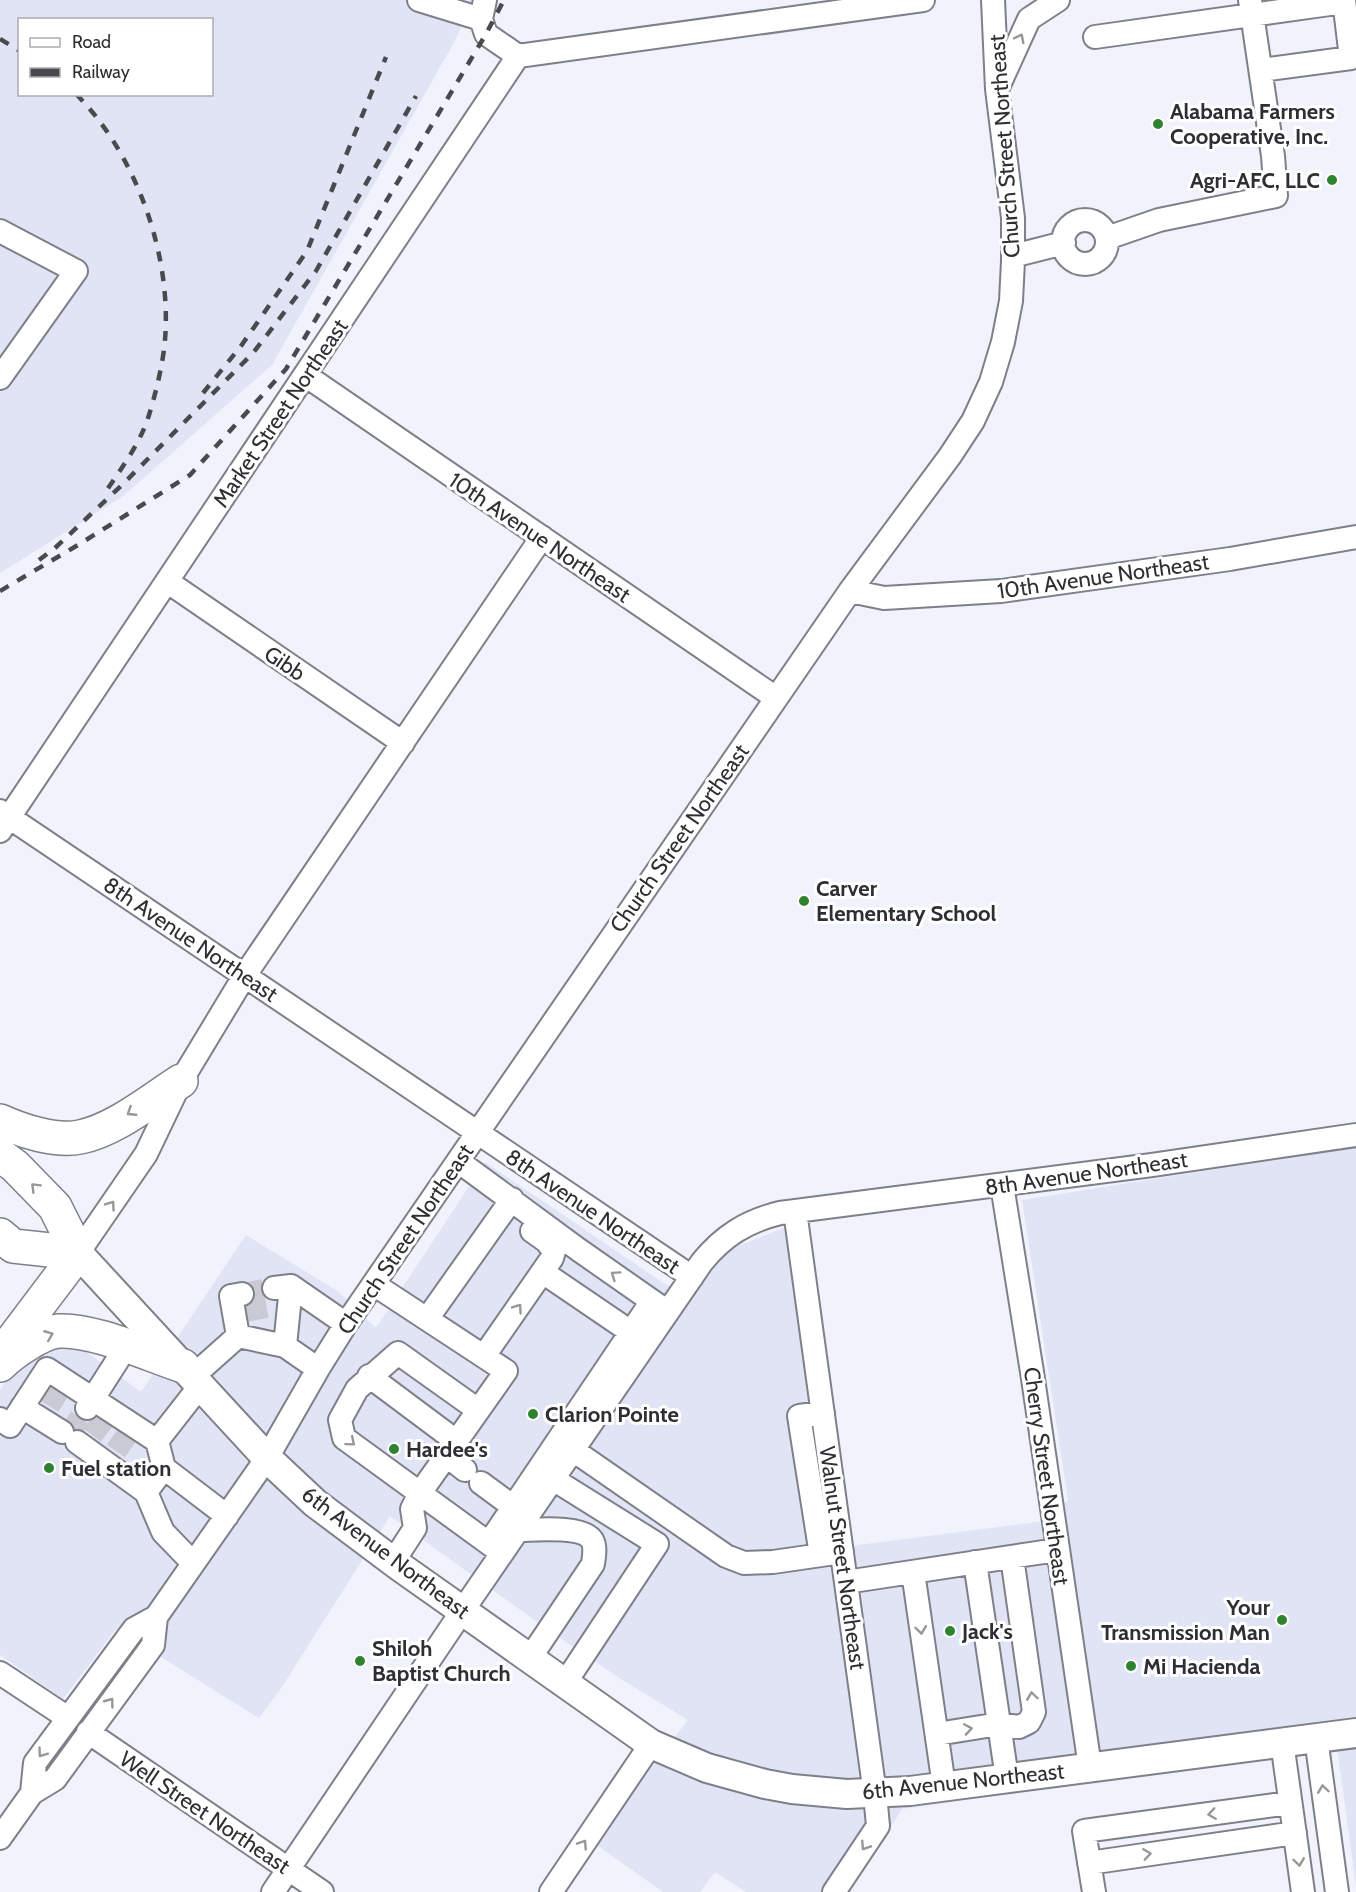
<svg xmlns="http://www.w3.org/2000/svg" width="1356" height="1892" font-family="Cabin,sans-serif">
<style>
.built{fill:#e1e4f5;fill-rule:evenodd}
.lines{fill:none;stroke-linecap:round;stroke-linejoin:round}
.minor-tunnel{stroke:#c9cbd4;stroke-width:22;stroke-dasharray:22 11;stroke-linecap:butt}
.minor-casing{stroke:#7e8089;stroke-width:26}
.major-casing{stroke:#7e8089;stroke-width:32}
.highway-casing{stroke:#7e8089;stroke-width:36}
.minor{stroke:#fff;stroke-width:22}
.major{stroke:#fff;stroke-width:28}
.highway{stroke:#fff;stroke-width:33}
.rail{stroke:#494a4e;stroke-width:4.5;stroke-dasharray:10 10;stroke-linecap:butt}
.oneway{stroke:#969798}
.poi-dot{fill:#2f8330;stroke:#fff;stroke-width:2}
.labels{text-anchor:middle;stroke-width:6;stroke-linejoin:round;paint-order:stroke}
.poi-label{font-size:22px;font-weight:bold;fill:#2e2f32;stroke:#fff;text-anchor:start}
.street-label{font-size:22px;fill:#2e2f32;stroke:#fff}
</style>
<rect width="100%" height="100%" fill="#f0f2fc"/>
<!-- built -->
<path class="built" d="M 0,0 L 474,0 L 453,44 L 272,365 L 122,497 L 0,573 ZM 20,20 L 212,20 L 212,94 L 20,94 Z
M 1356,1147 L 1356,1886 L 1337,1748 L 902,1809 L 850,1892 L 746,1892 L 715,1872 L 700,1892 L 663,1892 L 598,1846 L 645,1775 L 688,1720 L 621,1679 L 551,1632 L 390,1516 L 282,1687 L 259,1718 L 116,1629 L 63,1699 L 0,1655 L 0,1390 L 24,1352 L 58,1341 L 80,1347 L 141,1392 L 246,1235 L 339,1292 L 376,1328 L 485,1162 L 665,1284 L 690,1298 L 730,1249 L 786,1227 L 835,1548 L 1046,1521 L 1068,1500 L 1022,1200 Z"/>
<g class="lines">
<!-- minor-tunnel -->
<path class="minor-tunnel" d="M 242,1294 L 274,1288
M 245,1311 L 278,1305
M 49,1406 L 59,1390
M 92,1435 L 104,1420
M 68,1436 L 87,1408
M 116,1451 L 127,1435"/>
<defs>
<path id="minor" d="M 419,0 L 481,19
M 1095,37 L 1344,2
M 518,56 L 923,0
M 1261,70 L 1351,58 L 1344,0
M 999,85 L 1029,19 L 1058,0
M1063 242a22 22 0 1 1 44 0a22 22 0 1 1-44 0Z
M 0,231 L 76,271 L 0,378
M 1107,238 L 1159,220 L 1276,196 L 1273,156 L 1250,0
M 1013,256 L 1064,243
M 305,375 L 776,698
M 168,582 L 403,743
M 850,591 L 884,598 L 1001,591 L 1230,559 L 1356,537
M 0,811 L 692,1277
M 0,831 L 518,56 L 486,34 L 481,19 L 485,0
M 458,1161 L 579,1250 L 662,1308
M 1002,1185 L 1032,1372 L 1090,1767
M 795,1211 L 875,1794 L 878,1826 L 834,1892
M 78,1253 L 146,1154 L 181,1081 L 245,975 L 542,537
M 544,1273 L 641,1339
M 375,1285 L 506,1371 L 420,1493 L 412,1509 L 415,1528 L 393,1562
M 274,1288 L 291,1286 L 346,1324
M 427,1319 L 512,1199
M 238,1336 L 285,1346 L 318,1369
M 285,1346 L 291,1286
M 484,1356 L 552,1258 L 554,1251 L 546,1241 L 532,1231
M 369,1376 L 456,1441
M 192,1377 L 238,1336 L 231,1296 L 242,1294
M 22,1407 L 62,1432
M 87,1408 L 126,1347
M 478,1410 L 398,1353 L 357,1389 L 340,1420 L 344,1438 L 502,1553
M 0,1419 L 10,1426 L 47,1369 L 157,1441
M 77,1442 L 146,1492 L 163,1532 L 193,1563
M 573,1450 L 726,1556 L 744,1563 L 773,1562 L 842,1552
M 446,1455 L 465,1470
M 164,1468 L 227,1516
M 553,1479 L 657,1544 L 565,1683
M 481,1483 L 523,1514
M 146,1492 L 164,1468 L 157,1441 L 200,1386
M 518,1530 C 534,1530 582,1525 592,1540 C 596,1547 594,1556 593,1564 L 530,1658
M 489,1543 L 652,1301
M 821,1555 L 799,1416 L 823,1413
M 975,1562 L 1007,1778
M 913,1572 L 944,1786
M 846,1582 L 1057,1550
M 0,1673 L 68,1718
M 88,1732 L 322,1892
M 937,1734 L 999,1724 L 1019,1727 L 1029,1722 L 1034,1712 L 1012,1557
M 1316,1738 L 1337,1892
M 1282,1742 L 1303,1892
M 32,1793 L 35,1763 L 134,1629 L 156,1617 L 267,1458 L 318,1369 L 346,1324 L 850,591 L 950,456 L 973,421 L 991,382 L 1003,342 L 1011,301 L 1013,261 L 1013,218 L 997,89 L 993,0
M 0,1838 L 32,1793 L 55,1779 L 153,1645 L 156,1617
M 1089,1863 L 1295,1833
M 273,1892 L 463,1610 L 702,1262 C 723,1236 747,1221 780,1213 L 1152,1165 L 1356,1135
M 551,1892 L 651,1744
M 1094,1892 L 1084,1831 L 1290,1803"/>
<path id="major" d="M 78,1253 L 267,1458 L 315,1503 L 399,1566 L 651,1744 L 707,1768 L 765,1784 L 792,1789 L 847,1794 L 910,1791 L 1356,1733"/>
<path id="highway" d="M 0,1121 C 22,1131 56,1142 80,1137 C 115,1130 151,1100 181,1081
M 0,1155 L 15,1166 L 55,1207 L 78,1253
M 0,1235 L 13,1246 L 78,1253
M 1,1355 L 78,1253
M 0,1365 C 12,1353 42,1332 59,1331 C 94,1329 149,1355 183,1366"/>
</defs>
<!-- minor casing -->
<use href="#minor" class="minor-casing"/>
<!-- major casing -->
<use href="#major" class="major-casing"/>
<!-- highway casing -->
<use href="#highway" class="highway-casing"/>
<!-- minor -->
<use href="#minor" class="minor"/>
<!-- major -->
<use href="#major" class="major"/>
<!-- highway -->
<use href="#highway" class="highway"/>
<!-- rail -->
<path class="rail" d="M 0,39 L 20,51
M 76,94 C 136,154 172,255 165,340 C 163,364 156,392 149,415 C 140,444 121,469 104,494
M 203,393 L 241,346 L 307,251 L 386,57
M 39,560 L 55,548 L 123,484 L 253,353 L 316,271 L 416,96
M 0,591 L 78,545 L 190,475 L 286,369 L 486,34 L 504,0"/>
</g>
<!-- one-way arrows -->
<defs><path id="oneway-chevron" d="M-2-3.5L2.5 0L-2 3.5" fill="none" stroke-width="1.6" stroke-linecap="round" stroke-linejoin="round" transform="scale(1.5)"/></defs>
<g class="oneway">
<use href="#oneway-chevron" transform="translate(1020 38) rotate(-63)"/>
<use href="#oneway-chevron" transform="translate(131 1112) rotate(147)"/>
<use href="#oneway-chevron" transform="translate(35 1187) rotate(-135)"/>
<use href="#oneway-chevron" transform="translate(111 1205) rotate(-55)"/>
<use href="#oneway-chevron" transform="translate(615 1275) rotate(-145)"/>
<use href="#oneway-chevron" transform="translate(518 1308) rotate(-55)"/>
<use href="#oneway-chevron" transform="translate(49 1335) rotate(-22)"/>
<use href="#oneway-chevron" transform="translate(351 1442) rotate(40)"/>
<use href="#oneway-chevron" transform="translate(921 1630) rotate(82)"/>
<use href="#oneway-chevron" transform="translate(1032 1696) rotate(-98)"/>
<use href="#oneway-chevron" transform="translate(110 1702) rotate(-53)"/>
<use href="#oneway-chevron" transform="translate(968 1729) rotate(-9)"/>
<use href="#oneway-chevron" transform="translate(42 1753) rotate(126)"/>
<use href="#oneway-chevron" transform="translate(1323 1789) rotate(-98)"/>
<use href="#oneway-chevron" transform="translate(1212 1814) rotate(172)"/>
<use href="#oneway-chevron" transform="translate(583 1844) rotate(-56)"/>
<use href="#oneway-chevron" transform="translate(865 1846) rotate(123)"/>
<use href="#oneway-chevron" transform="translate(1147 1854) rotate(-8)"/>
<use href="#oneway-chevron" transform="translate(1299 1862) rotate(82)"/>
</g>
<!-- markers -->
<g class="poi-dot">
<circle cx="1158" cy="124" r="6"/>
<circle cx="1332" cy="180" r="6"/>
<circle cx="804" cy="901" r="6"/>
<circle cx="533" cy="1414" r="6"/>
<circle cx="394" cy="1449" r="6"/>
<circle cx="49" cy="1468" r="6"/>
<circle cx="1282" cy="1620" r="6"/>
<circle cx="950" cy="1631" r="6"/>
<circle cx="360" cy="1661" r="6"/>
<circle cx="1131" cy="1666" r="6"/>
</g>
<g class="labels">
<!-- poi labels -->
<g class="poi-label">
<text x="1170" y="119">Alabama Farmers<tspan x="1170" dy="25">Cooperative, Inc.</tspan></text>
<text x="1320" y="188" text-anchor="end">Agri-AFC, LLC</text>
<text x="816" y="896">Carver<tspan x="816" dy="25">Elementary School</tspan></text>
<text x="545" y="1422">Clarion Pointe</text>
<text x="406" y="1457">Hardee's</text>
<text x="61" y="1476">Fuel station</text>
<text x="1270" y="1615" text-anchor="end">Your<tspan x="1270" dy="25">Transmission Man</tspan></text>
<text x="962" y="1639">Jack's</text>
<text x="372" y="1656">Shiloh<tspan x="372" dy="25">Baptist Church</tspan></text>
<text x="1143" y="1674">Mi Hacienda</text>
</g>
<!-- street labels -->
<g class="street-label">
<text transform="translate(1004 146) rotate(-94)" y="8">Church Street Northeast</text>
<text transform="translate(280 413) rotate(-56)" y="8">Market Street Northeast</text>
<text transform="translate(540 537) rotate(34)" y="8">10th Avenue Northeast</text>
<text transform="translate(1103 576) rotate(-8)" y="8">10th Avenue Northeast</text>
<text transform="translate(285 663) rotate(34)" y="8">Gibb</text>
<text transform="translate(679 838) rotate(-55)" y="8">Church Street Northeast</text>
<text transform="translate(191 939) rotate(34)" y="8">8th Avenue Northeast</text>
<text transform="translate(1086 1173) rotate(-8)" y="8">8th Avenue Northeast</text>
<text transform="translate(593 1211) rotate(34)" y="8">8th Avenue Northeast</text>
<text transform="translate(405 1239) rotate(-56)" y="8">Church Street Northeast</text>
<text transform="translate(1047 1476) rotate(82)" y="8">Cherry Street Northeast</text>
<text transform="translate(386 1552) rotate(37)" y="8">6th Avenue Northeast</text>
<text transform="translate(843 1558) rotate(82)" y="8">Walnut Street Northeast</text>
<text transform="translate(963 1781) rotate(-6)" y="8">6th Avenue Northeast</text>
<text transform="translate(205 1812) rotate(34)" y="8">Well Street Northeast</text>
</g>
</g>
<!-- legend -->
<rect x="18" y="18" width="195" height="78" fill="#ffffff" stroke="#abacad" stroke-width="1.5"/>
<rect x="30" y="38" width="30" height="9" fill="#ffffff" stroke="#abacad" stroke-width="1.5"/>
<text x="72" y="48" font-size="18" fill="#2e2f32">Road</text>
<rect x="30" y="68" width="30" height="9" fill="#494a4e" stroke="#abacad" stroke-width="1.5"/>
<text x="72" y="78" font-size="18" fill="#2e2f32">Railway</text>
</svg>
